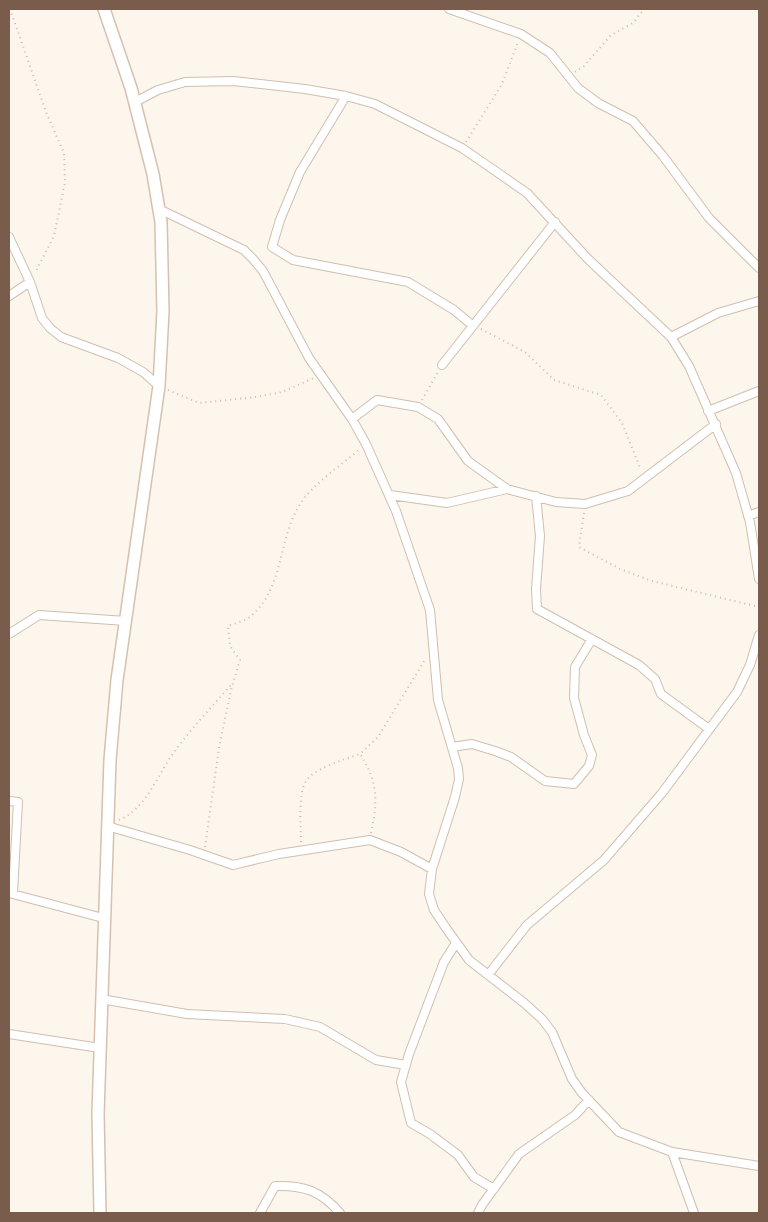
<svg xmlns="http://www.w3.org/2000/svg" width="768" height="1222" font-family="'Asap Condensed',sans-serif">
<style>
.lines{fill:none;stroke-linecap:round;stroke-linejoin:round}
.street-casing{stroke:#d1beb0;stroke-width:10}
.secondary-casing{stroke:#d6c0b0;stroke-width:14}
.path{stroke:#d9b8a5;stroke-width:2;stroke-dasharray:1 4;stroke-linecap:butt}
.street{stroke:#fff;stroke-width:8}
.secondary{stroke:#fff;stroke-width:11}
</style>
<rect width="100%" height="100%" fill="#fdf6ec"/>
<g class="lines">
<defs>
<path id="street" d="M 449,9 L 521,34 L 550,53 L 578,88 L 598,103 L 633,121 L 663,156 L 709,218 L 759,268
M 346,96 L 300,172 L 280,220 L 272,247 L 293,260 L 408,282 L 454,310 L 472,325
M 135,102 L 158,90 L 185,82 L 233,81 L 305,89 L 346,96 L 375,104 L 462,148 L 527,193 L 588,259 L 671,337 L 689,366 L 736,473 L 750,522 L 759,579
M 159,209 L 244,250 L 253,259 L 263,271 L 309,358 L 352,419 L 366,444 L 396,511 L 430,610 L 438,700 L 458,768 L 459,779 L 455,797 L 432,869 L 429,894 L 434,910 L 446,928 L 469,960 L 523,1002 L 542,1019 L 552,1032 L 572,1079 L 582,1093 L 619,1132 L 672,1152 L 759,1166
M 9,237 L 30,282 L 42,318 L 50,328 L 61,337 L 118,358 L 143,372 L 159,386
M 9,296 L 30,282
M 671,337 L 718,313 L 759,301
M 442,365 L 555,222
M 708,411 L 759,391
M 352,419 L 377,400 L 418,407 L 438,419 L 468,461 L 507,489 L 556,502 L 585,504 L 628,491 L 716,424
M 390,495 L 447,503 L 507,489
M 536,496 L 540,536 L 536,589 L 537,609 L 639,665 L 655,679 L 661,694 L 709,729
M 748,516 L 759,512
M 9,634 L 39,615 L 126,621
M 452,747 L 472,744 L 495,751 L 511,757 L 545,781 L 574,784 L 589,766 L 592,755 L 584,735 L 574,698 L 575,667 L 592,639
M 9,801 L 18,802 L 13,893
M 107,826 L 190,850 L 233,865 L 279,854 L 370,840 L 401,852 L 432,869
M 9,893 L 103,918
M 456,943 L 444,962 L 409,1054 L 401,1082 L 411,1123 L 430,1134 L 458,1155 L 474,1177 L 494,1189
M 488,975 L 527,925 L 604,860 L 662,793 L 737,692 L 750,665 L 759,635
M 101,999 L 187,1014 L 285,1019 L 320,1027 L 376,1060 L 406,1065
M 9,1034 L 100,1048
M 672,1152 L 694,1213
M 260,1213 L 275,1186 C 304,1185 321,1191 340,1213
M 478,1213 L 482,1205 L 519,1154 L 575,1115 L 589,1100"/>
<path id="secondary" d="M 100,1213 L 98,1114 L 110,760 L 117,680 L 159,386 L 163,311 L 161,222 L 153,174 L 131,88 L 104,9"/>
</defs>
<!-- street casing -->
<use href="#street" class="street-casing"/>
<!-- secondary casing -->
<use href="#secondary" class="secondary-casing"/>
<!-- path -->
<path class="path" d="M 10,9 L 46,112 L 64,153 L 65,182 L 54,236 L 35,273
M 575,72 L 583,67 L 611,35 L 633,23 L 644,9
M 466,142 L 502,84 L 518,42
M 481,329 L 525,352 L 554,380 L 601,395 L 622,423 L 641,470
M 168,390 L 199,403 L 256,397 L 282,392 L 314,378
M 422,400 L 438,372
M 584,513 L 579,547 L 620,569 L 652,581 L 759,607
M 119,820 C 146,809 158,774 174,752 C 192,728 212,706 232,684
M 371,833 C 378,800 378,782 360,754 L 378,737 L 426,658
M 301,842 C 301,827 298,796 305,783 C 311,769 345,759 360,754
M 205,847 L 219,748 L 231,690 L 240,660 L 230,646 L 228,626 C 235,623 247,621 252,615 C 284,587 278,539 300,504 C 312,485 341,465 359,450"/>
<!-- street -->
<use href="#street" class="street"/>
<!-- secondary -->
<use href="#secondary" class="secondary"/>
</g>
<!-- border -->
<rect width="768" height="1222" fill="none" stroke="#7a5c4d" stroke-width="20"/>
</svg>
